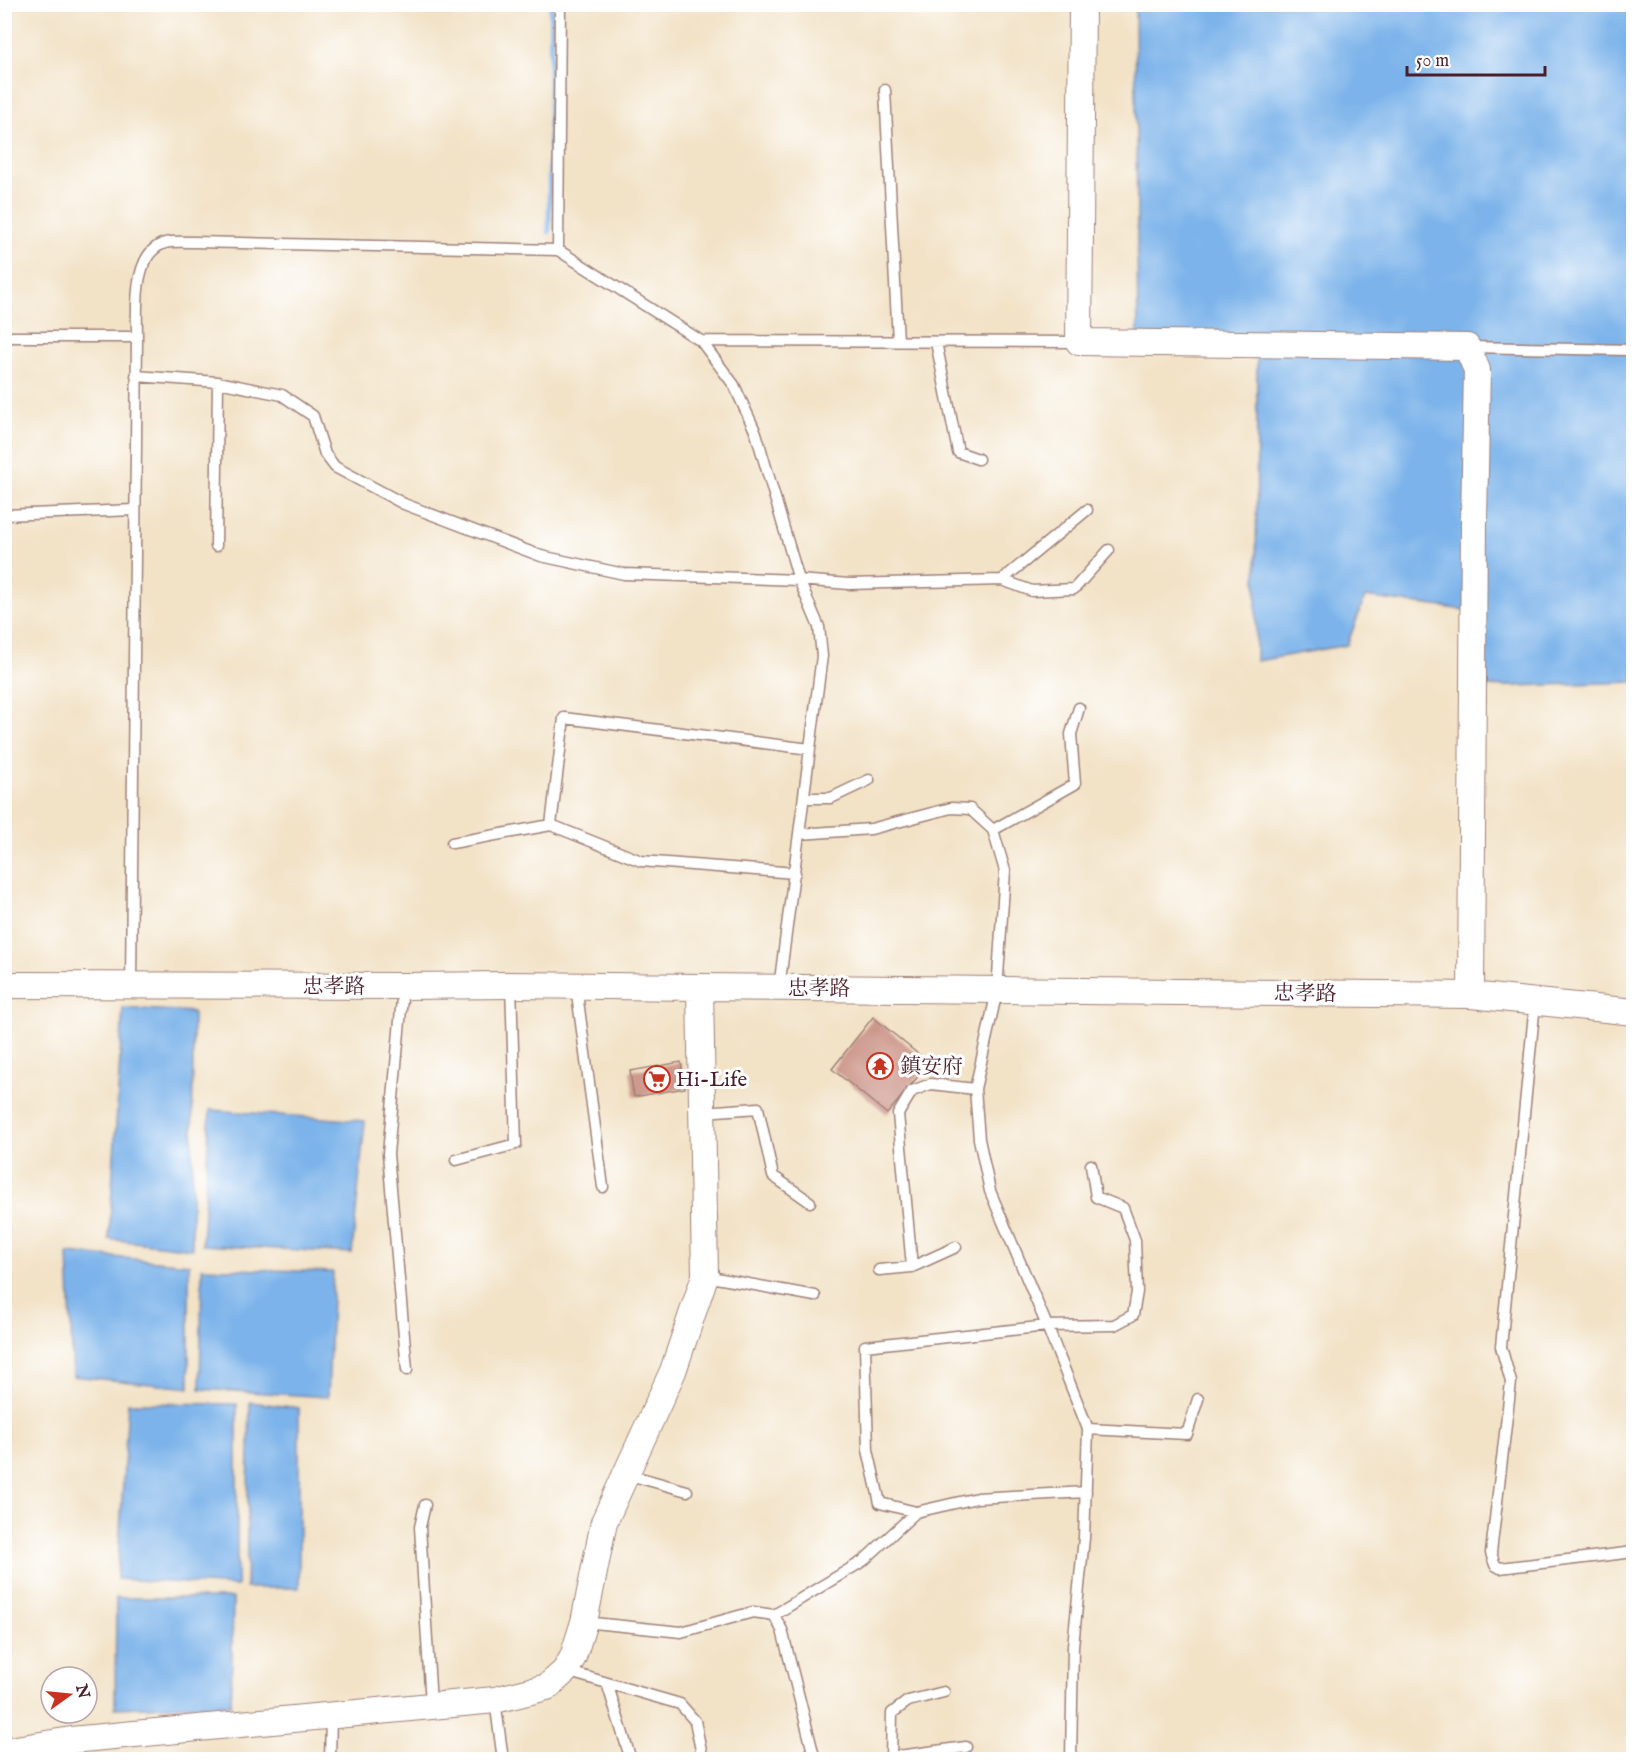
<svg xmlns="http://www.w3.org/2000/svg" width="1638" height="1764" font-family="'IM FELL English','Noto Serif TC',serif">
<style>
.water{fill:#7bb3ea;stroke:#62698a;stroke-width:1.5}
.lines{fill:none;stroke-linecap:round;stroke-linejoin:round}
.stream{stroke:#7bb3ea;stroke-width:5}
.building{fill:#cd988c}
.service-casing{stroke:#9e8078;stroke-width:13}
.tertiary-casing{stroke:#9e8078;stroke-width:28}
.service{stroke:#fff;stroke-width:10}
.tertiary{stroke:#fff;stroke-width:26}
.labels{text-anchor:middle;stroke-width:6;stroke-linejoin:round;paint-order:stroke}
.street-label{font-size:21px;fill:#4a1f2b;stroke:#fff}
.poi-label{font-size:21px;fill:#4a1f2b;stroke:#fff;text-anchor:start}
</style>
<rect width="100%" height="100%" fill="#fff"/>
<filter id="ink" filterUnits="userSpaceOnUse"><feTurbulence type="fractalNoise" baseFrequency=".0167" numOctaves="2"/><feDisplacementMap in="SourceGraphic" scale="12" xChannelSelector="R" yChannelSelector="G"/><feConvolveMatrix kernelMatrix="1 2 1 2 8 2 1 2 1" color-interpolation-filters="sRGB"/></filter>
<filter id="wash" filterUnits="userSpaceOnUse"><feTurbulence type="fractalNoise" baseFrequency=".008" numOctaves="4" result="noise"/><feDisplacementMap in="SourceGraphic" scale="24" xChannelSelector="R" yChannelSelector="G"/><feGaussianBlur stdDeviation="1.35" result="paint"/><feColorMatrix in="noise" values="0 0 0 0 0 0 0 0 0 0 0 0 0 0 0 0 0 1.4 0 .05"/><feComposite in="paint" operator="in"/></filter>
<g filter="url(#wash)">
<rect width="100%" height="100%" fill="#f2e2c6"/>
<!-- water -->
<path class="water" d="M 1135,5 L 1633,5 L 1633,682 L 1484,687 L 1474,611 L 1365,597 L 1347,645 L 1256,661 L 1257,350 L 1138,345 Z
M 123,1008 L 193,1012 L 192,1249 L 109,1239 Z
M 210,1110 L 365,1121 L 352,1253 L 202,1245 Z
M 68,1253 L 189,1264 L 189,1388 L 73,1376 Z
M 202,1268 L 333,1272 L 328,1397 L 200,1389 Z
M 250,1402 L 299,1408 L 299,1588 L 246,1588 Z
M 128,1403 L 237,1404 L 237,1586 L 117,1579 Z
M 116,1598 L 233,1598 L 231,1704 L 115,1708 Z"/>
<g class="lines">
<!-- stream -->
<path class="stream" d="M 549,232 L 551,4"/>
</g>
<g id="blocks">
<!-- building -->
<path class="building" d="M 873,1017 L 929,1063 L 887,1114 L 832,1069 Z
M 681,1062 L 685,1088 L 634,1097 L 630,1071 Z"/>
</g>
</g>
<g filter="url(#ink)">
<use href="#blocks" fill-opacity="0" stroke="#9e8078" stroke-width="1.5"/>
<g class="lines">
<defs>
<path id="service" d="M 560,4 L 558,250 L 701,341 L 734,385 L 756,433 L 799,580 L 819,627 L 822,656 L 779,988
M 885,90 L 898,341
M 4,337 L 137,337
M 701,341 L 1079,342
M 936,342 L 958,452 L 978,459
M 1467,347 L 1634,350
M 136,376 L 218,382 L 282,395 L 313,416 L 325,454 L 335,467 L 404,504 L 541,556 L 624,574 L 799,580 L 849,584 L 1002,580 L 1032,591 L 1074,589 L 1109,550
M 4,515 L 135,510
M 216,546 L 218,382
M 1002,580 L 1087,510
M 804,798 L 831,798 L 869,780
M 993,830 L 1075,784 L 1071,734 L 1079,708
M 800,834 L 871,829 L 951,808 L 970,809 L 993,830 L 1005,871 L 997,991 L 975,1089 L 979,1139 L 990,1191 L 1047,1326 L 1088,1429 L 1084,1538 L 1073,1646 L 1071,1760
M 452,843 L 551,825
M 795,873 L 641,861 L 551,825 L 564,718 L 810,749
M 131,986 L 137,337 C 137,310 132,253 165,243 C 174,241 185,242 194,242 L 558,250
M 576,986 L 603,1187
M 403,987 L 388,1154 L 407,1370
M 1535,1003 L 1501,1347 L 1511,1382 L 1491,1553 L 1495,1565 L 1500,1568 L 1634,1552
M 703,1112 L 758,1108 L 773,1176 L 810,1202
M 456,1160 L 516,1144 L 511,985
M 912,1267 L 898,1114 L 912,1091 L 931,1084 L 975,1089
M 879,1270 L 912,1267 L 956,1247
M 705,1276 L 815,1296
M 1088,1429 L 1187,1434 L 1198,1399
M 626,1474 L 687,1491
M 425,1505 L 420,1527 L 431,1704
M 916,1512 L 880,1503 L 868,1450 L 865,1346 L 1047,1326 L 1114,1325 L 1133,1315 L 1137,1292 L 1135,1240 L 1123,1208 L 1096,1197 L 1091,1165
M 774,1615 L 863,1561 L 916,1512 L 977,1498 L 1086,1492
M 584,1622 L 681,1632 L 753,1612 L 774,1615 L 782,1630 L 815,1760
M 566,1671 L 680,1704 L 695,1721 L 703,1760
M 607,1683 L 631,1760
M 495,1700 L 503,1760
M 891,1757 L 966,1747
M 330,1760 L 331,1716
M 891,1760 L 892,1713 L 908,1701 L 944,1692"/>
<path id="tertiary" d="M 1082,4 L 1079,342 L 1467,347 L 1477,370 L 1474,521 L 1471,995
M 4,985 L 403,986 L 511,985 L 1471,995 L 1634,1012
M 4,1751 L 71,1740 L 495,1700 L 547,1687 L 565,1671 L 573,1657 L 584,1622 L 604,1522 L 673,1371 L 705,1276 L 700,987"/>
</defs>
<!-- service casing -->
<use href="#service" class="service-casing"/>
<!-- tertiary casing -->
<use href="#tertiary" class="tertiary-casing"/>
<!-- service -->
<use href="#service" class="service"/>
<!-- tertiary -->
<use href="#tertiary" class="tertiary"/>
</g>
</g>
<!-- icons -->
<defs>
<symbol id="temple-ring" viewBox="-11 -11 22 22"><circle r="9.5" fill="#fff" stroke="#c8321e" stroke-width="1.5"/><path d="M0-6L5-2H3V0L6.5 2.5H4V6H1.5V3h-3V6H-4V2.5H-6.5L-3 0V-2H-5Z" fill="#c8321e"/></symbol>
<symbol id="supermarket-ring" viewBox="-11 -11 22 22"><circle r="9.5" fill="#fff" stroke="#c8321e" stroke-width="1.5"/><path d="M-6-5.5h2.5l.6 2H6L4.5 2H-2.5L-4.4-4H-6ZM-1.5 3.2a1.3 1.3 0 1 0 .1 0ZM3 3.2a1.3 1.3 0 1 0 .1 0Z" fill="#c8321e"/></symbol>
</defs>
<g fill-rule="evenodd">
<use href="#temple-ring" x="865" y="1051" width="30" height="30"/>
<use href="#supermarket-ring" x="642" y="1064" width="30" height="30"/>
</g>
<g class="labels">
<!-- street labels -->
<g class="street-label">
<text x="334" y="993">忠孝路</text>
<text x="819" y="995">忠孝路</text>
<text transform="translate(1305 993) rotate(1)" y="7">忠孝路</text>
</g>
<!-- poi labels -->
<g class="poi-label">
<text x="900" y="1073">鎮安府</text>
<text x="676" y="1086">Hi-Life</text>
</g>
</g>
<!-- margin -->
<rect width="1638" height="1764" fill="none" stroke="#fff" stroke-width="24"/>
<!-- north arrow -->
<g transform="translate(69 1695) rotate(75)"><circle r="28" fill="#ffffff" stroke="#b7a5aa" stroke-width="1.5"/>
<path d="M0-4.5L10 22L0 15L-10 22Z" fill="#c8321e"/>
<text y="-9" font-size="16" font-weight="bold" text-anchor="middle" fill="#4a1f2b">N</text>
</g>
<!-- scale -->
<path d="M1407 66v9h138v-9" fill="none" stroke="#4a1f2b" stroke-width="3"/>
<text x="1416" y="66" font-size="18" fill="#4a1f2b" stroke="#ffffff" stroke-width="4.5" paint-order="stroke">50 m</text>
</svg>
